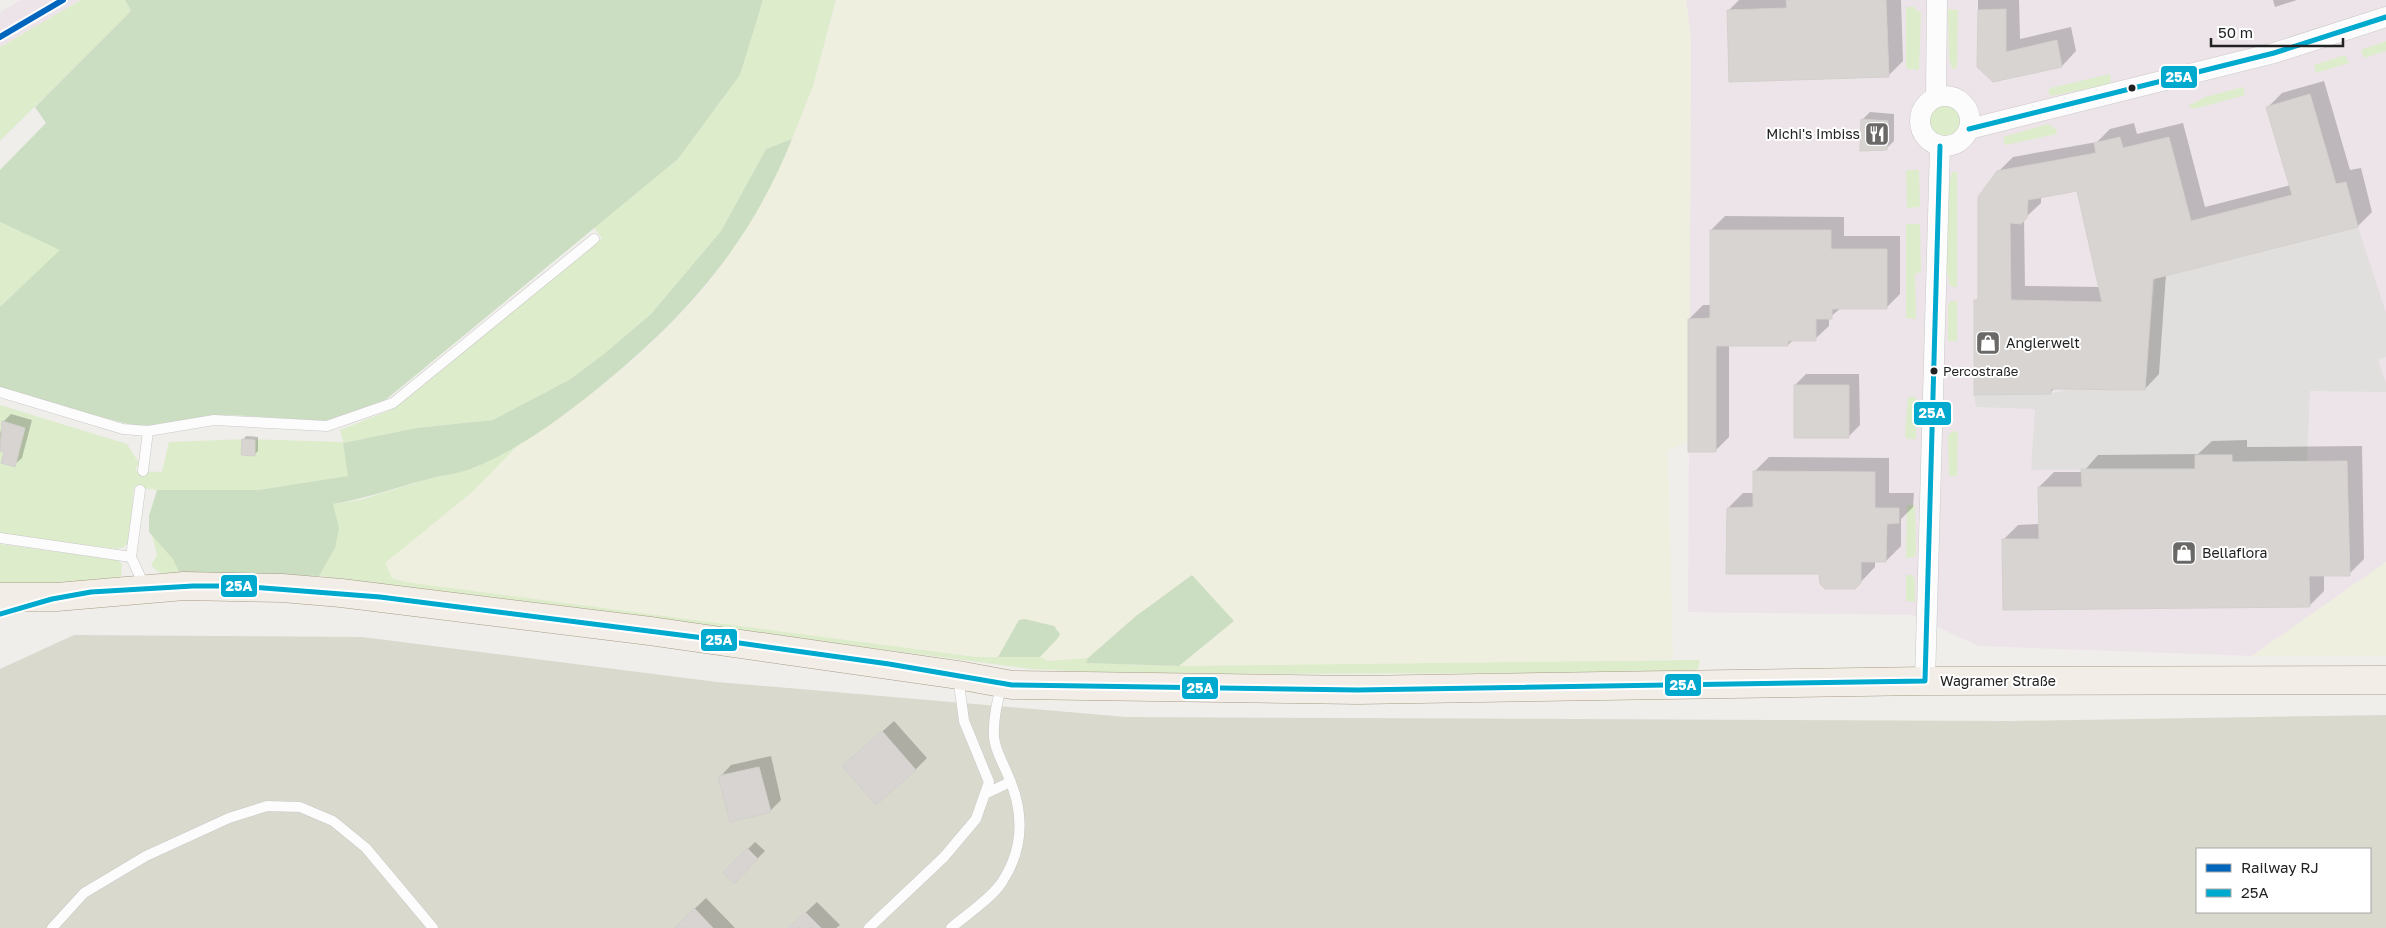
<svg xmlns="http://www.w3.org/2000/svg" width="2386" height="928" font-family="'Golos Text',sans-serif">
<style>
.industrial{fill:#ede4e9}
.construction{fill:#d9d9cd;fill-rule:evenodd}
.farmland{fill:#efefdf}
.grass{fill:#ddeccb}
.forest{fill:#cbdec1}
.parking{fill:#e0dfde}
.shadow{fill:#0003;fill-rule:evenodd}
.building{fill:#d7d4d2;stroke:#d3d0cc;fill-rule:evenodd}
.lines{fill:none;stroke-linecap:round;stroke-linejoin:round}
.service-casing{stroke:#c9c8c7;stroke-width:11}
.minor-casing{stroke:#c9c8c7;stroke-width:21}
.primary-casing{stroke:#a79c86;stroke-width:29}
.service{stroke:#fdfcfc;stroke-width:10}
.minor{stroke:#fdfcfc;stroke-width:20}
.primary{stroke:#f3ede7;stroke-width:28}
.bus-1-casing{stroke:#fff;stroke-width:9}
.bus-1{stroke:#00a9ce;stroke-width:5}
.rail-1-casing{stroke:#fff;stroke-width:10}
.rail-1{stroke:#0065bd;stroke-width:6}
.bus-dot{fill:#222;stroke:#fff;stroke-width:2}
.labels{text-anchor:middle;stroke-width:4;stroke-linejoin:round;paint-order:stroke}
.bus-label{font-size:13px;fill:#222;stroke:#fff;text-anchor:start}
.poi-label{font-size:14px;fill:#222;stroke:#fff;text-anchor:start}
.street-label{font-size:14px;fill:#222;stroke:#fff}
.line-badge{stroke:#fff;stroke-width:2}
.badge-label{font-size:14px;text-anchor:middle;font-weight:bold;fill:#fff}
</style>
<rect width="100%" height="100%" fill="#f0eeeb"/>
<!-- industrial -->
<path class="industrial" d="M 21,0 L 81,0 L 0,47 L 0,12 Z
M 1686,0 L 2386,0 L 2386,562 L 2252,656 L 1978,646 L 1912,615 L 1688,612 L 1691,39 Z"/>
<!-- construction -->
<path class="construction" d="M 74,635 L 362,637 L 717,682 L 1126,717 L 2009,721 L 2386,715 L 2386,928 L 0,928 L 0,669 ZM 2197,849 L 2370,849 L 2370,912 L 2197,912 Z"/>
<!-- farmland -->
<path class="farmland" d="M 837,0 L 1686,0 L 1691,39 L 1689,441 L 1668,450 L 1673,659 L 1407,665 L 1179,666 L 1234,621 L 1126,625 L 1088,658 L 1048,661 L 1040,657 L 1058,638 L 1060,633 L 1057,628 L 1019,620 L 998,657 L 993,659 L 813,637 L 405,582 L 392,578 L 385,563 L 471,493 L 519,444 L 567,413 L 638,356 L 668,327 L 704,289 L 743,235 L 782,162 L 813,86 Z
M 2386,562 L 2386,656 L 2252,656 Z"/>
<!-- grass -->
<path class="grass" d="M 81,0 L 125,0 L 131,11 L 0,141 L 0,47 Z
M 763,0 L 836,0 L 813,86 L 792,139 L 766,149 L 721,231 L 651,314 L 604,354 L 569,380 L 493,420 L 416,428 L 343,443 L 349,476 L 258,490 L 157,490 L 134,487 L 129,541 L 124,547 L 117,549 L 0,534 L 0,405 L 127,444 L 139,463 L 135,471 L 162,472 L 169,442 L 247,439 L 343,442 L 340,430 L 393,409 L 602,238 L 594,228 L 678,159 L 740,75 Z
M 1906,7 L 1916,7 L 1916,10 L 1921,12 L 1919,70 L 1908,69 L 1906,67 Z
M 1948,9 L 1958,10 L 1957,68 L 1952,69 L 1949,59 Z
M 2386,41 L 2386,51 L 2364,58 L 2361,50 Z
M 2345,55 L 2349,63 L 2316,73 L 2314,65 Z
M 2110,74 L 2111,82 L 2109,84 L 2051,96 L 2048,92 L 2050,88 Z
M 2243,87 L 2245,95 L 2194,109 L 2188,106 L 2205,97 Z
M1928 121a16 16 0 1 1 32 0a16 16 0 1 1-32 0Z
M 2048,124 L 2056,129 L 2057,134 L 2005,145 L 2003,137 Z
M 1906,170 L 1919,170 L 1920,207 L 1907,208 Z
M 1952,172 L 1957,172 L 1957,287 L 1952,287 L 1949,284 L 1948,274 L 1945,274 L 1948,187 Z
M 0,222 L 61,250 L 0,307 Z
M 1906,224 L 1920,224 L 1921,272 L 1915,274 L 1916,319 L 1906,318 Z
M 1951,301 L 1957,301 L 1957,341 L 1948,341 L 1948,305 Z
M 1908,397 L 1916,397 L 1916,439 L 1907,439 L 1905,435 Z
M 1953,431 L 1958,432 L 1957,476 L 1949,476 L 1948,435 Z
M 519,444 L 471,493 L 385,563 L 392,578 L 405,582 L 976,657 L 1040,657 L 1048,661 L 1088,658 L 1086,663 L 1179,666 L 1700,660 L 1697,673 L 1134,674 L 1031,669 L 319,576 L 335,548 L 333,504 L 360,500 L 425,480 L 475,468 Z
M 1907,505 L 1915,505 L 1916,552 L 1915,557 L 1906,558 Z
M 152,535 L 174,559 L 180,574 C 169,574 158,575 151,565 L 157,555 Z
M 0,544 L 118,560 L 122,564 L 121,576 L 117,579 L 0,590 Z
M 1906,575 L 1912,575 L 1915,579 L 1915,602 L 1906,601 Z"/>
<!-- forest -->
<path class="forest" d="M 125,0 L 763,0 L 740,75 L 678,159 L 383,402 L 325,421 L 231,415 L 161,425 L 132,425 L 50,404 L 0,388 L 0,307 L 60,250 L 0,222 L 0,170 L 46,123 L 35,107 L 131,11 Z
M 792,139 C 749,246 686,317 597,389 C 560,419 520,448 476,467 C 460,474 441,475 425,480 C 394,488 365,499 333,504 L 339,528 L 335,548 L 319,576 L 180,574 L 173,559 L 149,532 L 149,516 L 157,490 L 258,490 L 348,476 L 343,443 L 416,428 L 493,420 L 569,380 L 604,354 L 651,314 L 721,231 L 766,149 Z
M 1192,575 L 1234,621 L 1179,666 L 1086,663 L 1088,658 L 1136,616 Z
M 1025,619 L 1054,626 L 1060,634 L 1058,638 L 1040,657 L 998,657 L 1019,620 Z"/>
<!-- parking -->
<path class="parking" d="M 2358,227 L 2386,313 L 2386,357 L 2378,360 L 2386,383 L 2386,392 L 2310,391 L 2307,461 L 2232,462 L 2232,455 L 2196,455 L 2195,469 L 2031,470 L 2035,409 L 1976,407 L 1974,395 L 2051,393 L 2068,390 L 2145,390 L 2155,279 Z"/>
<!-- shadow -->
<path class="shadow" d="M 1739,0 L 1901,0 L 1903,61 L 1888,76 L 1728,11 Z
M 1978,0 L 2019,0 L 2020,39 L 2071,27 L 2076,51 L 2062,66 L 1978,67 Z
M 2273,0 L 2297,0 L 2275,7 Z
M 2324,81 L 2350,170 L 2361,168 L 2372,212 L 2358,226 L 2166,274 L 2159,374 L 2145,389 L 2055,388 L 2051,392 L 1976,301 L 1979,297 L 1998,172 L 2013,157 L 2097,142 L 2110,129 L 2134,123 L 2137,134 L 2183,123 L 2205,207 L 2291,185 L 2268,107 L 2282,93 ZM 2078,189 L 2100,287 L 2025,286 L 2024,219 L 2041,203 L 2041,196 Z
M 1870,112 L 1894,114 L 1894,141 L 1886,149 L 1862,120 Z
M 1725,216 L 1844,217 L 1844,236 L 1900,236 L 1900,294 L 1886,308 L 1841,308 L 1829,318 L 1829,326 L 1815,339 L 1793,340 L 1788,345 L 1729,345 L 1729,437 L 1715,451 L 1689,319 L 1703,305 L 1712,305 L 1711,230 Z
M 1806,374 L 1859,374 L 1860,425 L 1848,437 L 1795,385 Z
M 11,414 L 32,420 L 22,458 L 14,465 L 5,451 L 0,450 L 0,434 L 3,422 Z
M 246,436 L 258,437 L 258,451 L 254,455 L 243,440 Z
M 2247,440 L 2247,447 L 2362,446 L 2364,559 L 2349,574 L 2324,575 L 2324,591 L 2309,606 L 2003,540 L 2018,525 L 2040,524 L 2039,487 L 2054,472 L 2083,472 L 2098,455 L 2198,454 L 2212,441 Z
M 1769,457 L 1889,458 L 1889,493 L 1914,493 L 1913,507 L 1901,519 L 1901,546 L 1886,561 L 1875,561 L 1875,567 L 1855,588 L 1821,572 L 1728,508 L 1743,493 L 1754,493 L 1754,472 Z
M 894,721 L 927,758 L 915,770 L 844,766 Z
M 771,756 L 781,800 L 770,811 L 720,777 L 731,765 Z
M 755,842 L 765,851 L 734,882 L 724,873 Z
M 706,898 L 735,928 L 676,928 L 686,917 Z
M 817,902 L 840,925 L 836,928 L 789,928 Z"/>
<!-- building -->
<path class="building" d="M 1786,0 L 1886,0 L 1889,77 L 1729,82 L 1727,10 L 1787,8 Z
M 2006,9 L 2006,52 L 2057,40 L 2062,67 L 1993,82 L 1977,67 L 1978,10 Z
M 2310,94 L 2336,184 L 2346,182 L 2358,227 L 2153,279 L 2145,390 L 2051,389 L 2051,394 L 1974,395 L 1974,300 L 1978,300 L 1978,197 L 1997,171 L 2096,153 L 2094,143 L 2120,137 L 2123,148 L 2169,137 L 2191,221 L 2292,195 L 2266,107 ZM 2077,191 L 2102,302 L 2011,300 L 2010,223 L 2021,224 L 2027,218 L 2028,200 Z
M 1861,119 L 1888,121 L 1887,150 L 1860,151 Z
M 1710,230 L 1831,230 L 1831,249 L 1887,249 L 1887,309 L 1832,309 L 1832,319 L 1816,319 L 1816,341 L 1788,341 L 1788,346 L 1716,346 L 1716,452 L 1688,452 L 1688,319 L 1710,318 Z
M 1794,385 L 1849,385 L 1849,438 L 1794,438 Z
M 2,421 L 25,428 L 15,467 L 1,463 L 4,452 L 0,451 Z
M 242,439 L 255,440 L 255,456 L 241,455 Z
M 2195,455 L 2232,455 L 2232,462 L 2347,461 L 2350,576 L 2309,576 L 2310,607 L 2003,610 L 2002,539 L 2039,539 L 2038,487 L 2082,487 L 2081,469 L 2195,469 Z
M 1753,471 L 1875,472 L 1875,508 L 1899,508 L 1899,523 L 1887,524 L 1886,562 L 1861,562 L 1861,583 L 1855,589 L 1825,589 L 1820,584 L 1819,574 L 1726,574 L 1727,508 L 1753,507 Z
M 882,731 L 916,770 L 876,805 L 842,766 Z
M 759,767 L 771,812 L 730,822 L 718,776 Z
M 747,848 L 758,859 L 734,884 L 723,873 Z
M 694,908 L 713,928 L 674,928 Z
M 805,912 L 821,928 L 788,928 Z"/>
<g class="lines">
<defs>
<path id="service" d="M 0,392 L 123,429 L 148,431 L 214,420 L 327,426 L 393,403 L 594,239
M 143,471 L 148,431
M 0,538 L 131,557 L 145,587
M 131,557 L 140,490
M 985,794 L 1010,782
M 52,928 L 84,893 L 146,856 L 229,818 L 267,806 L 300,807 L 333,821 L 366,848 L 433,928
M 869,928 L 944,857 L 976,819 L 989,782 L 964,721 L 958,676
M 951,928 C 966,915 992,898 1002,882 C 1025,847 1024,810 1007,773 C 1002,761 995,750 994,737 C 993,719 997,701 1002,684"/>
<path id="minor" d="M1920 121a25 25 0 1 1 50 0a25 25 0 1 1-50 0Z
M 1936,97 L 1937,0
M 1969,129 L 2274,53 L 2386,17
M 1925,681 L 1940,146"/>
<path id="primary" d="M 0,597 L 57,597 L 184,586 L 282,588 L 341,593 L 650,631 L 958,675 L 1012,685 L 1358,690 L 1925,681 L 2386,680"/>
</defs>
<!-- service casing -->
<use href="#service" class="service-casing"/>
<!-- minor casing -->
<use href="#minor" class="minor-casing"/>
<!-- primary casing -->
<use href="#primary" class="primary-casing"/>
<!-- service -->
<use href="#service" class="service"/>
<!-- minor -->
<use href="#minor" class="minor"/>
<!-- primary -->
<use href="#primary" class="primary"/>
<defs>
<path id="bus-1" d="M 1969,129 L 2274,53 L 2386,17
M 0,614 L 52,599 L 91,592 L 193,586 L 239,586 L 380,597 L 704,638 L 889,664 L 1012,685 L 1358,690 L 1925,681
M 1925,681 L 1940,146"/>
</defs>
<!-- bus-1 casing -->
<use href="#bus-1" class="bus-1-casing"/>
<!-- bus-1 -->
<use href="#bus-1" class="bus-1"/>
<defs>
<path id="rail-1" d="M 0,37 L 63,0"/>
</defs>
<!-- rail-1 casing -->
<use href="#rail-1" class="rail-1-casing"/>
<!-- rail-1 -->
<use href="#rail-1" class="rail-1"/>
</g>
<!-- icons -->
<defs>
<symbol id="restaurant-square" viewBox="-11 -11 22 22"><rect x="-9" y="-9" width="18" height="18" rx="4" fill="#6a6968" stroke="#fff"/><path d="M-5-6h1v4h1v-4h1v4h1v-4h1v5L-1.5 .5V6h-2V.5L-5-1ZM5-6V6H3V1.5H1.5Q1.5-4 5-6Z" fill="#fff"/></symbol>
<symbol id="shop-square" viewBox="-11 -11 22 22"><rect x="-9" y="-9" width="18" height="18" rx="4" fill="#6a6968" stroke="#fff"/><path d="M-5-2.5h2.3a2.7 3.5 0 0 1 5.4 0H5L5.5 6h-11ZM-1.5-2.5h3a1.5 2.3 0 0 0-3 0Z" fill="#fff"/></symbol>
</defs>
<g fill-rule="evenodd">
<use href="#restaurant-square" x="1863" y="120" width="28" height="28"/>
<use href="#shop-square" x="1974" y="329" width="28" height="28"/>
<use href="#shop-square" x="2170" y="539" width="28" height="28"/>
</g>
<!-- markers -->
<g class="bus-dot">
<circle cx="2132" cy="88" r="4.5"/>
<circle cx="1934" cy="371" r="4.5"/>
</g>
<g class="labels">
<!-- bus labels -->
<g class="bus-label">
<text x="1943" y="376">Percostraße</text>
</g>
<!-- poi labels -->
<g class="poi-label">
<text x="1860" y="139" text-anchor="end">Michi's Imbiss</text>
<text x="2006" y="348">Anglerwelt</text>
<text x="2202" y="558">Bellaflora</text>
</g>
<!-- street labels -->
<g class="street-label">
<text x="1998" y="686">Wagramer Straße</text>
</g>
</g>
<g class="line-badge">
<rect x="2160" y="65" width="38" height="24" rx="5" fill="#00a9ce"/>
<rect x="1913" y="401" width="39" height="25" rx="5" fill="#00a9ce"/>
<rect x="220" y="574" width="38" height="24" rx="5" fill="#00a9ce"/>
<rect x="700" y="628" width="38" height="24" rx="5" fill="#00a9ce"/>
<rect x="1664" y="673" width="38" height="24" rx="5" fill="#00a9ce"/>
<rect x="1181" y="676" width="38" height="24" rx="5" fill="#00a9ce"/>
</g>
<g class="badge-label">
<text x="2179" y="82">25A</text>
<text x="1932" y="418">25A</text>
<text x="239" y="591">25A</text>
<text x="719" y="645">25A</text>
<text x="1683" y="690">25A</text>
<text x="1200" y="693">25A</text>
</g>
<!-- legend -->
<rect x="2196" y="848" width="175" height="65" fill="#ffffff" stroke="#a7a7a7"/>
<rect x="2206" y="864" width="25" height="8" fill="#0065bd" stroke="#a7a7a7"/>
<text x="2241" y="873" font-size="15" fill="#222222">Railway RJ</text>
<rect x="2206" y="889" width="25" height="8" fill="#00a9ce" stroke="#a7a7a7"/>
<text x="2241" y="898" font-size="15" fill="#222222">25A</text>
<!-- scale -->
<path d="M2211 38v8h132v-8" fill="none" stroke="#222222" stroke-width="2.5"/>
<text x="2218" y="38" font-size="15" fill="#222222" stroke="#ffffff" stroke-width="4" paint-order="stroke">50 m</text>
</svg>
